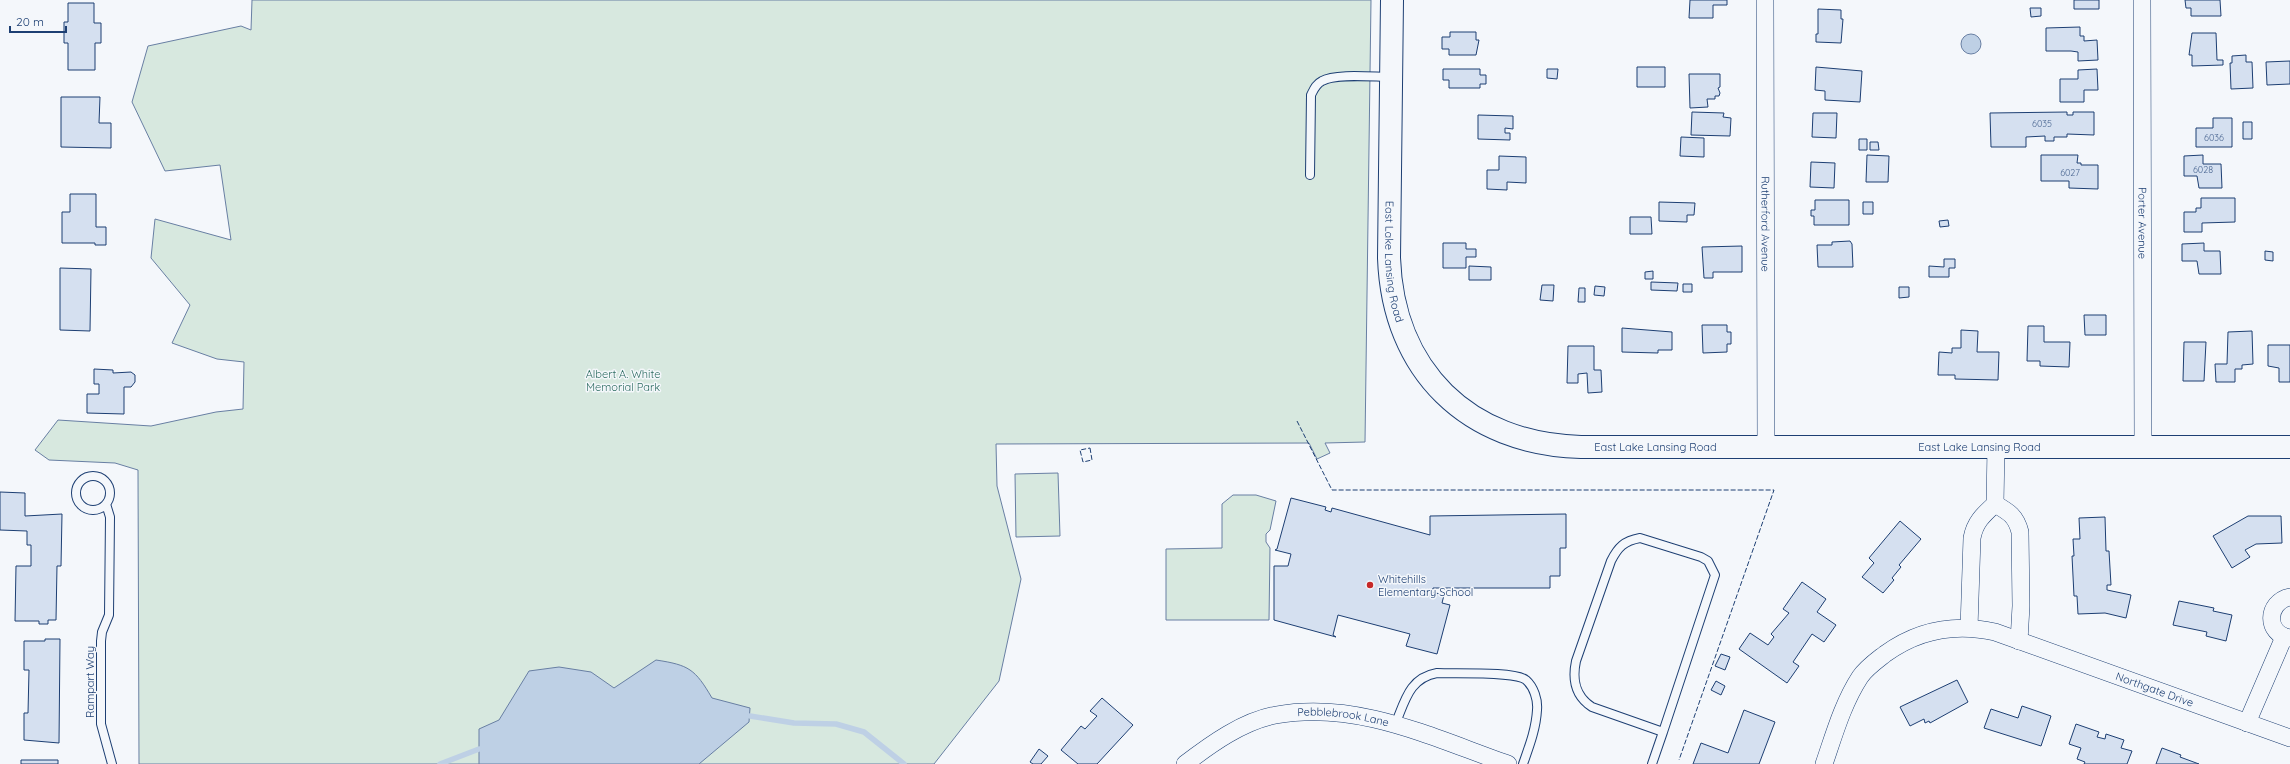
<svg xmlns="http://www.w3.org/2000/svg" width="2290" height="764" font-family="Quicksand,sans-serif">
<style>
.green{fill:#d7e8df;stroke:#687fa3}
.water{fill:#bed0e5;stroke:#687fa3}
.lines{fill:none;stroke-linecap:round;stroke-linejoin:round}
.stream{stroke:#bed0e5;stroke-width:5.5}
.building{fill:#d5e0f0;stroke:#1d3f73}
.service-casing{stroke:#1d3f73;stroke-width:10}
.minor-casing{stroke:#1d3f73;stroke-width:18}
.secondary-casing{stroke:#1d3f73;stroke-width:24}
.service{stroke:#f4f7fb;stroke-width:8}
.minor{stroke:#f4f7fb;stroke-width:17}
.secondary{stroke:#f4f7fb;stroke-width:22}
.fence{stroke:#1d3f73;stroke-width:1;stroke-dasharray:5 2;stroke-linecap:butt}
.poi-dot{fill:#c62828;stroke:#f4f7fb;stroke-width:1.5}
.labels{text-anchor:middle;stroke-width:3;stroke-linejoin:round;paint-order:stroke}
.number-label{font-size:9px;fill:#4b6792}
.street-label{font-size:11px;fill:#1d3f73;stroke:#f4f7fb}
.park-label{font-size:11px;fill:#2c6c60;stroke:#f4f7fb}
.poi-label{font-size:11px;fill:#1d3f73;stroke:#f4f7fb;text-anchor:start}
</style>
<rect width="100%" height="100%" fill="#f4f7fb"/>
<!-- green -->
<path class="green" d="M 252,0 L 1371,0 L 1365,442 L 1325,443 L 1330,453 L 1317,459 L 1309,443 L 996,444 L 997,486 L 1021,579 L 999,681 L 934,764 L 139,764 L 138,470 L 115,463 L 49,460 L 35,450 L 58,420 L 151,426 L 216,412 L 243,409 L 244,362 L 217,359 L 172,343 L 190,305 L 151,258 L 155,219 L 231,240 L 220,165 L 165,171 L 132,102 L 148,46 L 241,26 L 251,30 Z
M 1058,473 L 1060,536 L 1016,537 L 1015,474 Z
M 1233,495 L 1256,495 L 1276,501 L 1270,530 L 1266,534 L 1266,542 L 1270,548 L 1269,620 L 1166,620 L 1166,549 L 1222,548 L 1222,504 Z"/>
<!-- water -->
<path class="water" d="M1961 44a10 10 0 1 1 20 0a10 10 0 1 1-20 0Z
M 656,660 C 689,665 695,669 712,698 L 750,708 L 749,722 L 699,764 L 479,764 L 479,729 L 499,720 L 529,671 L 559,667 L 591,672 L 614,688 Z"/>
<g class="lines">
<!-- stream -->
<path class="stream" d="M 750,716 L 794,723 L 836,724 L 864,732 L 904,764
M 440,764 L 479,749"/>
</g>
<!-- building -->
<path class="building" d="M 1690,0 L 1727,0 L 1727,5 L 1713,5 L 1713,18 L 1689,18 Z
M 2074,0 L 2099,0 L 2099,9 L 2074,9 Z
M 2185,0 L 2220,0 L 2221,16 L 2191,16 L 2191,8 L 2186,8 Z
M 68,3 L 94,3 L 94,23 L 101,23 L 101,43 L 95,43 L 95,70 L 68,70 L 68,43 L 64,43 L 64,22 L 68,22 Z
M 2030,8 L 2041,8 L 2041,16 L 2031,17 Z
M 1818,9 L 1841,10 L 1841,19 L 1843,19 L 1841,43 L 1816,42 L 1816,34 L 1818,34 Z
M 2080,27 L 2080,36 L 2084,36 L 2084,41 L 2097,40 L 2098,60 L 2078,61 L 2078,52 L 2071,51 L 2046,51 L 2046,28 Z
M 1450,32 L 1476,32 L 1476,40 L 1479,40 L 1476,55 L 1449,55 L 1449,49 L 1442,49 L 1442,37 L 1450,37 Z
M 2192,33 L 2216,33 L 2217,60 L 2223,60 L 2223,65 L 2192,66 L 2192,55 L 2189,55 Z
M 2246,55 L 2246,62 L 2252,62 L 2253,88 L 2231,89 L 2230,63 L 2232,63 L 2232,56 Z
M 2290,61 L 2290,84 L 2267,85 L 2266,62 Z
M 1637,67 L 1665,67 L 1665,87 L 1637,87 Z
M 1816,67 L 1862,71 L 1860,102 L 1825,100 L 1825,91 L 1815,90 Z
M 1443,69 L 1480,69 L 1480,75 L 1486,75 L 1486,84 L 1480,84 L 1480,88 L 1449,88 L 1449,80 L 1443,80 Z
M 1547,69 L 1558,69 L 1557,79 L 1547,78 Z
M 2097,69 L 2098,90 L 2084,90 L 2084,102 L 2060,102 L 2060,79 L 2078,79 L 2078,70 Z
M 1689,74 L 1720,74 L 1720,87 L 1718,88 L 1720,93 L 1719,96 L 1715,96 L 1715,99 L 1707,99 L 1708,107 L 1690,108 Z
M 61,97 L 100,97 L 99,123 L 111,123 L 111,148 L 61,147 Z
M 1692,112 L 1724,113 L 1723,117 L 1731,118 L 1730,136 L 1691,135 Z
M 2067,112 L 2067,115 L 2073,115 L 2073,112 L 2094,112 L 2094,135 L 2067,134 L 2067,137 L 2054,137 L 2054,141 L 2045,141 L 2045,136 L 2026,137 L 2026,147 L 1991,147 L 1990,113 Z
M 1813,113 L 1837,113 L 1836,138 L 1812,137 Z
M 1478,115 L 1513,116 L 1513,129 L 1505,128 L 1505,133 L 1510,133 L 1510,140 L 1478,139 Z
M 2213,118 L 2232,118 L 2232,147 L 2196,147 L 2196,128 L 2213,128 Z
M 2243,122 L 2252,122 L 2252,139 L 2243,139 Z
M 1681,137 L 1704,138 L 1704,157 L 1680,156 Z
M 1859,139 L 1867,139 L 1867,150 L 1859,150 Z
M 1870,142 L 1878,142 L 1879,150 L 1870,150 Z
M 1867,155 L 1889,156 L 1888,182 L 1866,182 Z
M 2041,155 L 2078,155 L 2077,163 L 2081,163 L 2081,165 L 2098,165 L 2098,189 L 2069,188 L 2069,181 L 2041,181 Z
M 2203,155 L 2203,164 L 2221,164 L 2222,188 L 2199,188 L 2197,176 L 2184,176 L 2184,156 Z
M 1499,156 L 1526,157 L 1526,183 L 1507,182 L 1507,190 L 1487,189 L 1487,170 L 1499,170 Z
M 1811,162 L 1835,163 L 1834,188 L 1810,187 Z
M 70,194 L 96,194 L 96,227 L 106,227 L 106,245 L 95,245 L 95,243 L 62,243 L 62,212 L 70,212 Z
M 2201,198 L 2235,198 L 2235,222 L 2202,223 L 2202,232 L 2184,232 L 2184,212 L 2196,212 L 2196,208 L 2201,208 Z
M 1815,200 L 1849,200 L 1849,225 L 1814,225 L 1814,216 L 1811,216 L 1811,210 L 1815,210 Z
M 1659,202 L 1695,203 L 1694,215 L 1687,215 L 1687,222 L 1659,221 Z
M 1863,202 L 1873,202 L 1873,214 L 1863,214 Z
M 1630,217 L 1651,217 L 1652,234 L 1630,234 Z
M 1948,220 L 1949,226 L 1940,227 L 1939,221 Z
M 1850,241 L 1852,244 L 1853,267 L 1818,267 L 1817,245 L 1832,245 L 1832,242 Z
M 1443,243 L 1466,243 L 1466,249 L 1476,249 L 1476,257 L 1466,257 L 1466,268 L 1443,268 Z
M 2204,243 L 2204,251 L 2220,251 L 2221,274 L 2199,274 L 2197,261 L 2182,261 L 2182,244 Z
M 1742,246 L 1742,272 L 1713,272 L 1713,278 L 1704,278 L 1702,247 Z
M 2265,251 L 2273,252 L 2273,261 L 2265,260 Z
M 1944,259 L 1955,259 L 1955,268 L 1949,268 L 1949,277 L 1929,277 L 1929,266 L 1944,267 Z
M 1469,266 L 1491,267 L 1491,280 L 1469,280 Z
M 60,268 L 91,269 L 90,331 L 60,330 Z
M 1653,271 L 1653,279 L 1645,279 L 1645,272 Z
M 1651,282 L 1678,283 L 1677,291 L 1651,290 Z
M 1683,284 L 1692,284 L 1692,292 L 1683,292 Z
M 1542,285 L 1554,285 L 1553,301 L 1540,300 Z
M 1595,286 L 1605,287 L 1604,296 L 1594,295 Z
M 1899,287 L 1909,287 L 1909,297 L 1899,298 Z
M 1579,288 L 1585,288 L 1585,302 L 1578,302 Z
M 2084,315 L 2106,315 L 2106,335 L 2085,335 Z
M 1702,325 L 1727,325 L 1727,332 L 1731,332 L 1731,344 L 1727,344 L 1727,352 L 1703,353 Z
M 2028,326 L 2044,326 L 2044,342 L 2070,342 L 2069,367 L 2040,366 L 2040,361 L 2027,361 Z
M 1622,328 L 1672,332 L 1672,350 L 1658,350 L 1658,353 L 1622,352 Z
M 1961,330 L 1978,331 L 1977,352 L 1999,352 L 1998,380 L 1955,379 L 1955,375 L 1938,375 L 1939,352 L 1952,353 L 1952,348 L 1961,348 Z
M 2252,331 L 2253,364 L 2242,365 L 2242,369 L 2235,369 L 2235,382 L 2216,382 L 2215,364 L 2227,364 L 2228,332 Z
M 2184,342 L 2206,342 L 2204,381 L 2183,381 Z
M 2268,345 L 2290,345 L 2290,382 L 2279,382 L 2279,368 L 2268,366 Z
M 1568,346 L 1594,346 L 1594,370 L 1601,370 L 1602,392 L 1588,393 L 1587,373 L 1578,374 L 1578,383 L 1567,383 Z
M 94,369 L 113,370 L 113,373 L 131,372 L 135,375 L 135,382 L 131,387 L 124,387 L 124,414 L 87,413 L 87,394 L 99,394 L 99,384 L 94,384 Z
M 0,492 L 25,493 L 25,516 L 62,514 L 61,566 L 57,566 L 56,620 L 48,620 L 48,624 L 39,624 L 39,621 L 15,621 L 16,566 L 31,566 L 31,545 L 27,545 L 27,531 L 0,530 Z
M 1291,498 L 1326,507 L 1325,510 L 1331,512 L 1332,508 L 1430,535 L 1430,516 L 1566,514 L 1566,548 L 1560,548 L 1560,576 L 1550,576 L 1550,588 L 1433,588 L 1432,592 L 1444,595 L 1442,603 L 1450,605 L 1437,654 L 1406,646 L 1410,634 L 1338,615 L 1333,635 L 1336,637 L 1274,620 L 1274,566 L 1288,566 L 1291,554 L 1275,550 L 1277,549 Z
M 2248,516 L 2281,516 L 2282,543 L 2256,544 L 2245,550 L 2250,557 L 2232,568 L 2213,536 Z
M 2105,517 L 2106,551 L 2109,551 L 2111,585 L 2107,585 L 2107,590 L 2131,595 L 2126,618 L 2105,613 L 2078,614 L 2077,596 L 2074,596 L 2072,556 L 2074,556 L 2073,539 L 2080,539 L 2079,518 Z
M 1900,521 L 1921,539 L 1899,565 L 1901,567 L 1892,578 L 1894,580 L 1883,593 L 1862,577 L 1874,563 L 1869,558 Z
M 1802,582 L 1826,599 L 1817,612 L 1836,625 L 1824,642 L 1812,634 L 1793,662 L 1799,666 L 1787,683 L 1739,649 L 1750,633 L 1768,645 L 1774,637 L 1771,634 L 1789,613 L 1783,609 Z
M 2179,601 L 2214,608 L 2213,611 L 2232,615 L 2226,641 L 2206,636 L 2207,632 L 2173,625 Z
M 45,639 L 60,639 L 59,743 L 24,740 L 24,713 L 28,713 L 29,670 L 24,670 L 24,641 L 45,641 Z
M 1721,654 L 1730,657 L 1725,670 L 1715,666 Z
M 1957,680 L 1968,702 L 1930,723 L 1929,721 L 1925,723 L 1924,719 L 1910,726 L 1900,707 Z
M 1716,681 L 1725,686 L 1721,695 L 1711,690 Z
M 1102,698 L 1133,725 L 1097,764 L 1078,764 L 1061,750 L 1081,726 L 1085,729 L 1097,716 L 1090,711 Z
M 2022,706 L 2051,716 L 2041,746 L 1984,728 L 1991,709 L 2018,718 Z
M 1744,710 L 1775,722 L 1759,764 L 1693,764 L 1701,743 L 1728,753 Z
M 2076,724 L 2099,732 L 2097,737 L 2105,739 L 2106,734 L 2124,740 L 2121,748 L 2132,751 L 2127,764 L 2084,764 L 2085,762 L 2077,759 L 2081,748 L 2069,744 Z
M 2162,748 L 2181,755 L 2180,757 L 2199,764 L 2156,764 Z
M 1039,749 L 1048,756 L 1041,764 L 1033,764 L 1030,762 Z
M 21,760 L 58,760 L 58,764 L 21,764 Z"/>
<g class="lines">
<defs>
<path id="service" d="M 1310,175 L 1311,95 C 1314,89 1316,84 1322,81 C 1335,73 1374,77 1390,77
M76 493a17 17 0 1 1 34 0a17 17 0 1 1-34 0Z
M 106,504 L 110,517 L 109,615 L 102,632 L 101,641 L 101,724 L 112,764
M 1640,538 L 1701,557 L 1708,561 L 1715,575 L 1663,732 L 1592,707 C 1575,696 1572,680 1576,661 L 1611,561 C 1618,547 1624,541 1640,538 Z
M 1395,725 C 1405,701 1409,678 1437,673 C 1454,674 1515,671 1526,680 C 1534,687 1538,700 1537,710 C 1536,729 1529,747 1523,764
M 1652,764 L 1663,732"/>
<g id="minor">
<path id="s1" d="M 1765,0 L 1766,447"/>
<path id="s2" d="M 2142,0 L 2143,447"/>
<path d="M 1995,504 C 2009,512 2016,516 2020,532 L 2021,606 L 2019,641"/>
<path d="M 2290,597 C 2266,602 2265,634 2290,638"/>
<path d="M 1969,628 L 1972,538 C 1975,522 1983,515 1995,504 L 1996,447"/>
<path d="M 2247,723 L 2284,637"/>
<path id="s3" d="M 1185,764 C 1211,744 1243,721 1276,715 C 1357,700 1433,738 1508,764"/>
<path id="s4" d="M 1824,764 C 1834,735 1843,703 1860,677 C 1866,668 1876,661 1885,654 C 1918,630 1955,623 1995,632 L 2290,738"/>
</g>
<g id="secondary">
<path id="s5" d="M 1392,0 L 1389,258 C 1393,371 1468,444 1581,447 L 2290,447"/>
</g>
</defs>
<!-- service casing -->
<use href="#service" class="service-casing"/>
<!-- minor casing -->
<use href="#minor" class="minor-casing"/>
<!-- secondary casing -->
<use href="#secondary" class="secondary-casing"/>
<!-- service -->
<use href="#service" class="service"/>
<!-- minor -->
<use href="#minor" class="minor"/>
<!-- secondary -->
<use href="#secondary" class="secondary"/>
<!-- fence -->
<path class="fence" d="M 1297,421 L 1332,490 L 1774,490 L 1679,760
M 1090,448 L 1092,460 L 1083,462 L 1080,450 Z"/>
</g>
<!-- markers -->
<circle class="poi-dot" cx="1370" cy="585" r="4"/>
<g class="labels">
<!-- number labels -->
<g class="number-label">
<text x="2042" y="127">6035</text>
<text x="2214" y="141">6036</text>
<text x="2203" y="173">6028</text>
<text x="2070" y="176">6027</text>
</g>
<!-- street labels -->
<g class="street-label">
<text dy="4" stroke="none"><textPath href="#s2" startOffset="223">Porter Avenue</textPath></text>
<text dy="4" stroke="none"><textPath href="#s1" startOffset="224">Rutherford Avenue</textPath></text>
<text dy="4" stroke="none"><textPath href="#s5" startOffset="262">East Lake Lansing Road</textPath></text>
<text dy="4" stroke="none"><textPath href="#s5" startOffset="633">East Lake Lansing Road</textPath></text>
<text dy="4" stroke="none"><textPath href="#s5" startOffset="957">East Lake Lansing Road</textPath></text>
<text transform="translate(90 682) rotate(-90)" y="4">Rampart Way</text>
<text dy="4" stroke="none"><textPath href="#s4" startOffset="414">Northgate Drive</textPath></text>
<text dy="4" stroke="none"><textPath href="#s3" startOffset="172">Pebblebrook Lane</textPath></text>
</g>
<!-- park labels -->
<g class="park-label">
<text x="623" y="378">Albert A. White<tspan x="623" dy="13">Memorial Park</tspan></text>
</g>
<!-- poi labels -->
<g class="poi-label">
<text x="1378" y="583">Whitehills<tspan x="1378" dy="13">Elementary School</tspan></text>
</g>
</g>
<!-- scale -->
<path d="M10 26v6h56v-6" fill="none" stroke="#1d3f73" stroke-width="2"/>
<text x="16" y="26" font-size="12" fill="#1d3f73" stroke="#f4f7fb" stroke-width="3" paint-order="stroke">20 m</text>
</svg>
